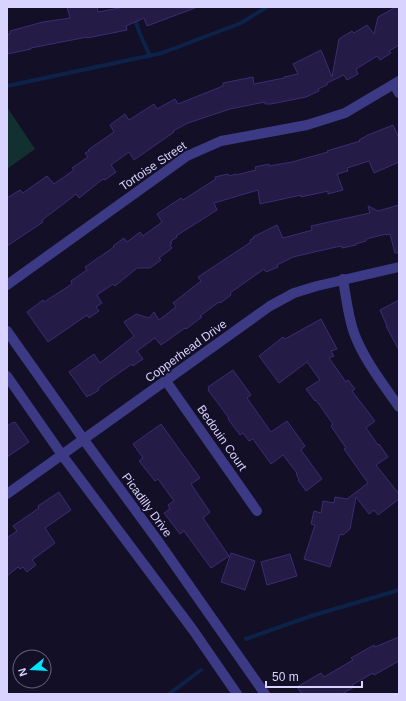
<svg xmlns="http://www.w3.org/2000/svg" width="406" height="701" font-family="Arial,sans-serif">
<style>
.green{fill:#12302f}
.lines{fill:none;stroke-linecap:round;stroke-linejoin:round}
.stream{stroke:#0c2248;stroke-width:4}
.building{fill:#241b47;stroke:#3b2d73}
.minor{stroke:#3d3a85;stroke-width:10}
.tertiary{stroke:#3d3a85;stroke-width:10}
.labels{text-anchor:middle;stroke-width:3.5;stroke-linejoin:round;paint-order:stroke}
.street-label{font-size:12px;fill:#d9d4ff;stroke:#130f26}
</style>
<rect width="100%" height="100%" fill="#130f26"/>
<!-- green -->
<path class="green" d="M 7,107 L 35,149 L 7,169 Z"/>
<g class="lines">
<!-- stream -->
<path class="stream" d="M 131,7 L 140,34 L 150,56
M 7,86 L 162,53 L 241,23 L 267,7
M 246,639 L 311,616 L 399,590
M 169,694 L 201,670"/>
</g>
<!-- building -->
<path class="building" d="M 67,7 L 97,7 L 98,12 L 125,7 L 195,8 L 147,26 L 144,18 L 126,26 L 127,30 L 87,38 L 87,37 L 31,48 L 31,49 L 7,54 L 7,35 L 10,34 L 10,31 L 43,22 L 70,18 Z
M 396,7 L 399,7 L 399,45 L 389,51 L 391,53 L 380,60 L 377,56 L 356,69 L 358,74 L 347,80 L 344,75 L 327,83 L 327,85 L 318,89 L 319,91 L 306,97 L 271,104 L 265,104 L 265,102 L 230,109 L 188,123 L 173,131 L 174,132 L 134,160 L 129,152 L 111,165 L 116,172 L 105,180 L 103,179 L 79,198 L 76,194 L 66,202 L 42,220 L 43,222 L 7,246 L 7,198 L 20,190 L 23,193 L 47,176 L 54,184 L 74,170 L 72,168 L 88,157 L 85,153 L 89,151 L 88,150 L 114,132 L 110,125 L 125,114 L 129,120 L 154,104 L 157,109 L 175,99 L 178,104 L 223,86 L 223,83 L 253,77 L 254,84 L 284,78 L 284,77 L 298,74 L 293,64 L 321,50 L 332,77 L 339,39 L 352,31 L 354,33 L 367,25 L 374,34 L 378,17 Z
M 393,125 L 399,138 L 399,162 L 374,173 L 369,161 L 347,168 L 348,171 L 337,174 L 343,190 L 328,194 L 328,191 L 301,197 L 301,195 L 260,204 L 258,190 L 214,203 L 217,210 L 176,236 L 177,237 L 170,242 L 172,243 L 170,245 L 172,248 L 159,258 L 161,260 L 150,268 L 137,268 L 115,286 L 113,284 L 97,295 L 102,303 L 96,307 L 99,311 L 89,318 L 87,315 L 48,342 L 27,312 L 43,300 L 44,302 L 72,284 L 71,281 L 87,270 L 85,267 L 114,247 L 113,246 L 124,238 L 127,242 L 140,232 L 143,236 L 162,222 L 157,214 L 181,198 L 183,200 L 216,179 L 215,177 L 228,174 L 229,176 L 236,174 L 236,175 L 256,170 L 255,167 L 269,164 L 269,166 L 292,162 L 328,152 L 327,151 L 360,141 L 359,140 L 368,135 Z
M 399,205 L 399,253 L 395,253 L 390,234 L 386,235 L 386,234 L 366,239 L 366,241 L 356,244 L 356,245 L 342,248 L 342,246 L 336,247 L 293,257 L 277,265 L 278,267 L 266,272 L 264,269 L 230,293 L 231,295 L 220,303 L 219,302 L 200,316 L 202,317 L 186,329 L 185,328 L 161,345 L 155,338 L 137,351 L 143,359 L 133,366 L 132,364 L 102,385 L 98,389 L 99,390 L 89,396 L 89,395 L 87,397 L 69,372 L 94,354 L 100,363 L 134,336 L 124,322 L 136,314 L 149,318 L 154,312 L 159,320 L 176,307 L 173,303 L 201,281 L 198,277 L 251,242 L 250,240 L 254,238 L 253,237 L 277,225 L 283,238 L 309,231 L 312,230 L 311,226 L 370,213 L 368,206 L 378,211 Z
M 399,300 L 399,350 L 386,326 L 387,326 L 380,310 Z
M 321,319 L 337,349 L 331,351 L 334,356 L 329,358 L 346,382 L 348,380 L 355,389 L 352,391 L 375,421 L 366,428 L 378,445 L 379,444 L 388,457 L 376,465 L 399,494 L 399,499 L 378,515 L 374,510 L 369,514 L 356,497 L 350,529 L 343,535 L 340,534 L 330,567 L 304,559 L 315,525 L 311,524 L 314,511 L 321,513 L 323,501 L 334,503 L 335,497 L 347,499 L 368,483 L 344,449 L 346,448 L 331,426 L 333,424 L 316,400 L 315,401 L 306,389 L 320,380 L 307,362 L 279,383 L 259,356 L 283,337 L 285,339 Z
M 233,370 L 251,395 L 247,398 L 271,432 L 287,421 L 305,446 L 301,450 L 322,479 L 306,491 L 298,480 L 299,479 L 296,474 L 297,473 L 283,455 L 271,464 L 253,439 L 249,441 L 243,433 L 240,435 L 228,419 L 229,418 L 208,390 L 209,390 L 208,387 Z
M 14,423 L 15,422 L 29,442 L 7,457 L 7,426 L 14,422 Z
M 161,424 L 200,478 L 191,484 L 210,512 L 203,518 L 229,556 L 211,568 L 184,531 L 180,534 L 164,513 L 170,509 L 168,505 L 174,501 L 158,479 L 155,481 L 139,461 L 143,458 L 133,444 Z
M 59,492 L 71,510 L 45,528 L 55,543 L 32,560 L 36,565 L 27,572 L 23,567 L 20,569 L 18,567 L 7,576 L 7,538 L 17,531 L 13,526 L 39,508 L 38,506 Z
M 231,553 L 255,561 L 245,590 L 221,582 Z
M 290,554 L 297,576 L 267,585 L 261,562 Z
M 399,637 L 399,661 L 374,675 L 373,673 L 352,685 L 354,687 L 342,694 L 302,694 L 297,687 L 321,673 L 324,677 L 353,660 L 351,658 L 374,645 L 375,647 Z"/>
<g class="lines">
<!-- minor -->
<path class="minor" d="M 394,84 L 399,93
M 343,279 C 346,297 348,316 354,333 C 364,360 383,384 399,407
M 7,285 L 187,156 L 221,141 L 307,125 L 345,113 L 399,81
M 166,381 L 257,511
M 7,494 L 270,306 L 294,293 L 317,286 L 399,267"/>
<!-- tertiary -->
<path class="tertiary" d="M 7,331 L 84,440 L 158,541 L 265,694
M 7,376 L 62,455 L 193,630 L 237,694"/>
</g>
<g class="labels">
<!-- street labels -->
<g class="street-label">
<text transform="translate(153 166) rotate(-34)" y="4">Tortoise Street</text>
<text transform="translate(186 351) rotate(-36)" y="4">Copperhead Drive</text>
<text transform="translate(222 438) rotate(55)" y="4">Bedouin Court</text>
<text transform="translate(147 505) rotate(54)" y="4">Picadilly Drive</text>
</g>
</g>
<!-- border -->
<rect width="406" height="701" fill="none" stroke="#d9d4ff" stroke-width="16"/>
<!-- north arrow -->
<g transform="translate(32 669) rotate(252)"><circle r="19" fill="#130f26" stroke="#625e7d"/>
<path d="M0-3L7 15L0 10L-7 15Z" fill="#00e5ff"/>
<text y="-6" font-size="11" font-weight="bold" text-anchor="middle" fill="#d9d4ff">N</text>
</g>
<!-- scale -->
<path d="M266 681v6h96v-6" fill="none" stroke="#d9d4ff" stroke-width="2"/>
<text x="272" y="681" font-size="12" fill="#d9d4ff" stroke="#130f26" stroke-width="3" paint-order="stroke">50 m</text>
</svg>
